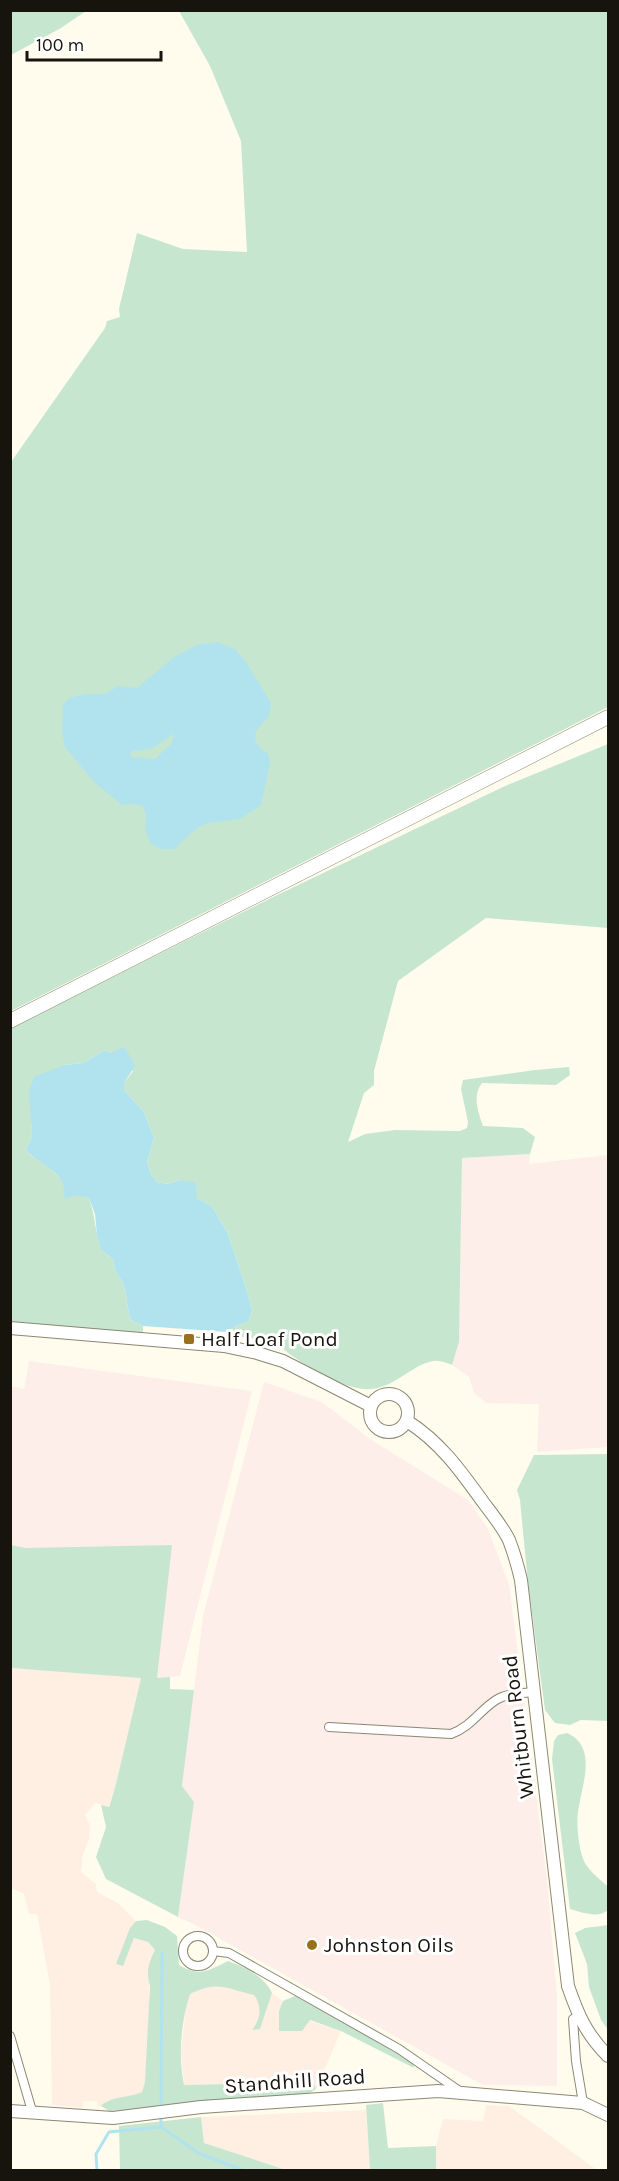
<svg xmlns="http://www.w3.org/2000/svg" width="619" height="2181" font-family="Karla,sans-serif">
<style>
.commercial{fill:#ffeee2}
.industrial{fill:#fdeee9}
.green{fill:#c7e6cf}
.water{fill:#b0e3ed;fill-rule:evenodd}
.lines{fill:none;stroke-linecap:round;stroke-linejoin:round}
.stream{stroke:#b0e3ed;stroke-width:3}
.street-casing{stroke:#8b8771;stroke-width:10}
.secondary-casing{stroke:#8b8771;stroke-width:14}
.primary-casing{stroke:#8b8771;stroke-width:15}
.street{stroke:#fff;stroke-width:8}
.secondary{stroke:#fff;stroke-width:12}
.primary{stroke:#fff;stroke-width:14}
.poi-dot{fill:#98711c;stroke:#fff;stroke-width:2}
.labels{text-anchor:middle;stroke-width:6;stroke-linejoin:round;paint-order:stroke}
.poi-label{font-size:21px;fill:#16140c;stroke:#fff;text-anchor:start}
.street-label{font-size:21px;fill:#16140c;stroke:#fff}
</style>
<rect width="100%" height="100%" fill="#fffcee"/>
<!-- commercial -->
<path class="commercial" d="M 10,1668 L 141,1677 L 115,1788 L 108,1807 L 95,1803 L 85,1815 L 90,1825 L 89,1839 L 83,1855 L 81,1872 L 96,1884 L 97,1892 L 118,1903 L 136,1921 L 130,1928 L 123,1965 L 134,1938 L 148,1942 L 155,1950 L 149,1960 L 149,2040 L 145,2083 L 142,2092 L 129,2098 L 117,2098 L 106,2101 L 101,2106 L 98,2107 L 97,2101 L 83,2101 L 82,2108 L 52,2105 L 50,1985 L 37,1914 L 29,1914 L 24,1894 L 11,1888 Z
M 220,1985 L 254,1995 L 260,2003 L 258,2023 L 253,2030 L 265,2014 L 272,1993 L 283,2001 L 279,2011 L 341,2031 L 316,2089 L 311,2079 L 278,2083 L 184,2085 L 181,2052 L 186,2006 L 190,1994 L 203,1987 Z
M 486,2105 L 509,2106 L 597,2170 L 436,2170 L 436,2146 L 443,2119 L 483,2121 Z
M 366,2110 L 370,2170 L 286,2170 L 204,2143 L 201,2117 Z"/>
<!-- industrial -->
<path class="industrial" d="M 530,1154 L 529,1164 L 608,1155 L 608,1447 L 537,1452 L 539,1404 L 486,1403 L 474,1393 L 469,1377 L 452,1365 L 459,1342 L 462,1158 Z
M 29,1361 L 252,1391 L 180,1676 L 157,1678 L 26,1548 L 11,1545 L 10,1386 L 24,1389 Z
M 264,1382 L 322,1402 L 370,1439 L 468,1500 L 488,1529 L 509,1584 L 547,1879 L 557,1997 L 557,2086 L 483,2085 L 197,1926 L 178,1917 L 194,1802 L 182,1786 L 203,1616 Z"/>
<!-- green -->
<path class="green" d="M 10,11 L 11,10 L 86,11 L 61,28 L 11,55 Z
M 179,11 L 608,11 L 608,707 L 11,1011 L 11,462 L 105,328 L 107,321 L 120,317 L 119,309 L 137,233 L 183,249 L 247,252 L 241,141 L 210,66 Z
M 608,744 L 608,928 L 486,918 L 398,981 L 374,1071 L 374,1085 L 364,1093 L 348,1142 L 365,1134 L 395,1130 L 460,1131 L 467,1128 L 468,1122 L 461,1089 L 463,1080 L 535,1070 L 569,1067 L 570,1075 L 556,1085 L 482,1083 C 472,1095 478,1112 483,1126 L 523,1128 L 535,1137 L 530,1154 L 462,1158 L 459,1342 L 452,1365 C 447,1363 440,1360 434,1361 C 412,1364 396,1387 371,1389 C 347,1391 310,1369 291,1355 C 286,1352 282,1346 276,1344 C 261,1336 241,1341 227,1332 L 236,1326 L 248,1322 L 252,1311 L 248,1294 L 228,1234 L 212,1206 L 195,1198 L 197,1187 L 180,1180 L 167,1184 L 157,1182 L 151,1174 L 147,1162 L 154,1138 L 144,1112 L 124,1090 L 124,1083 L 133,1071 L 111,1053 L 105,1050 L 83,1063 L 64,1065 L 31,1114 L 32,1136 L 26,1150 C 33,1159 42,1161 50,1168 C 63,1180 71,1193 89,1198 C 95,1214 95,1233 101,1247 C 103,1252 110,1257 114,1261 C 114,1275 119,1274 123,1284 C 127,1293 127,1309 131,1320 L 143,1326 L 143,1335 L 11,1321 L 11,1028 L 273,897 L 505,786 Z
M 608,1454 L 608,1721 L 581,1720 L 570,1725 L 555,1723 L 545,1710 L 528,1583 L 520,1500 L 517,1490 L 534,1455 Z
M 11,1545 L 26,1548 L 172,1545 L 157,1678 L 170,1677 L 170,1689 L 194,1690 L 182,1786 L 194,1802 L 178,1917 L 106,1879 L 96,1857 L 106,1827 L 101,1805 L 109,1807 L 115,1788 L 141,1678 L 11,1668 Z
M 567,1733 C 599,1747 581,1787 578,1812 C 576,1825 579,1852 585,1863 C 590,1872 601,1880 608,1887 L 608,1910 C 598,1919 581,1912 570,1909 L 552,1759 L 554,1741 L 558,1735 Z
M 147,1920 L 165,1927 L 177,1936 L 179,1965 C 199,1977 208,1971 228,1961 C 245,1967 264,1976 272,1993 L 260,2029 L 252,2030 C 261,2019 262,2006 254,1995 C 226,1989 219,1980 190,1994 C 181,2021 178,2056 184,2085 L 278,2083 L 312,2079 L 316,2089 L 310,2093 L 300,2095 L 128,2110 L 109,2111 L 101,2106 C 110,2096 129,2098 142,2092 L 145,2082 L 150,1986 C 146,1972 148,1962 155,1950 L 148,1942 L 134,1938 L 123,1966 L 116,1964 L 130,1928 L 136,1921 Z
M 608,1925 L 608,2030 L 601,2020 L 589,1987 L 587,1964 L 575,1933 L 585,1928 Z
M 295,1996 L 413,2062 L 414,2068 L 341,2031 L 310,2020 L 302,2031 L 279,2031 L 279,2011 L 283,2001 Z
M 383,2103 L 388,2148 L 436,2146 L 436,2170 L 370,2170 L 366,2105 Z
M 201,2117 L 204,2143 L 286,2170 L 120,2170 L 119,2126 Z"/>
<!-- water -->
<path class="water" d="M 217,642 L 235,649 L 246,662 L 271,703 L 269,716 L 256,731 L 255,740 L 260,748 L 268,753 L 270,763 L 261,805 L 240,819 L 208,823 L 196,829 L 174,849 L 161,849 L 150,843 L 145,829 L 146,814 L 143,806 L 134,804 L 122,805 L 95,783 L 65,747 L 62,732 L 63,705 L 69,698 L 85,694 L 105,694 L 118,686 L 137,688 L 174,657 L 197,645 ZM 175,733 L 171,744 L 155,759 L 131,757 L 130,753 L 133,751 L 151,749 Z
M 123,1047 L 127,1051 L 135,1066 L 124,1083 L 124,1090 L 144,1112 L 154,1138 L 147,1162 L 151,1174 L 157,1182 L 167,1184 L 180,1180 L 194,1182 L 197,1187 L 196,1198 L 212,1206 L 228,1234 L 248,1294 L 252,1311 L 248,1322 L 236,1326 L 227,1332 L 143,1326 L 131,1320 C 127,1309 127,1293 123,1284 C 119,1274 114,1275 114,1261 L 101,1249 L 97,1235 L 95,1214 L 89,1198 L 77,1195 L 65,1199 C 64,1194 64,1188 63,1184 C 57,1168 36,1162 26,1150 L 32,1136 L 29,1091 L 34,1077 L 64,1065 L 83,1063 L 105,1050 L 111,1053 Z"/>
<g class="lines">
<!-- stream -->
<path class="stream" d="M 161,2108 L 162,1953
M 161,2127 L 161,2114
M 161,2127 L 200,2154 L 243,2170
M 97,2170 L 96,2154 L 109,2132 L 161,2127"/>
<defs>
<path id="street" d="M 329,1727 L 451,1734 C 472,1726 479,1711 496,1700 C 507,1693 522,1693 534,1692
M183 1951a15 15 0 1 1 30 0a15 15 0 1 1-30 0Z
M 213,1951 L 229,1953 L 399,2049 L 461,2092
M 578,2016 L 573,2019 L 576,2061 L 583,2103
M 10,2036 L 32,2111"/>
<path id="secondary" d="M 10,1328 L 224,1346 L 257,1353 L 283,1361 L 371,1406
M370 1413a19 19 0 1 1 38 0a19 19 0 1 1-38 0Z
M 407,1421 C 440,1442 460,1470 483,1502 C 492,1514 502,1526 509,1540 C 514,1553 518,1567 521,1580 L 568,1986 C 578,2015 586,2034 608,2056
M 10,2111 L 113,2118 L 201,2107 L 438,2091 L 583,2103 L 608,2115"/>
<path id="primary" d="M 10,1021 L 608,717"/>
</defs>
<!-- street casing -->
<use href="#street" class="street-casing"/>
<!-- secondary casing -->
<use href="#secondary" class="secondary-casing"/>
<!-- primary casing -->
<use href="#primary" class="primary-casing"/>
<!-- street -->
<use href="#street" class="street"/>
<!-- secondary -->
<use href="#secondary" class="secondary"/>
<!-- primary -->
<use href="#primary" class="primary"/>
</g>
<!-- markers -->
<g class="poi-dot">
<rect x="183" y="1333" width="12" height="12" rx="3"/>
<circle cx="312" cy="1945" r="6"/>
</g>
<g class="labels">
<!-- poi labels -->
<g class="poi-label">
<text x="201" y="1346">Half Loaf Pond</text>
<text x="324" y="1952">Johnston Oils</text>
</g>
<!-- street labels -->
<g class="street-label">
<text transform="translate(518 1727) rotate(-97)" y="7">Whitburn Road</text>
<text transform="translate(295 2081) rotate(-4)" y="7">Standhill Road</text>
</g>
</g>
<!-- border -->
<rect width="619" height="2181" fill="none" stroke="#16140c" stroke-width="24"/>
<!-- scale -->
<path d="M27 51v9h134v-9" fill="none" stroke="#16140c" stroke-width="3"/>
<text x="36" y="51" font-size="18" fill="#16140c" stroke="#ffffff" stroke-width="4.5" paint-order="stroke">100 m</text>
</svg>
